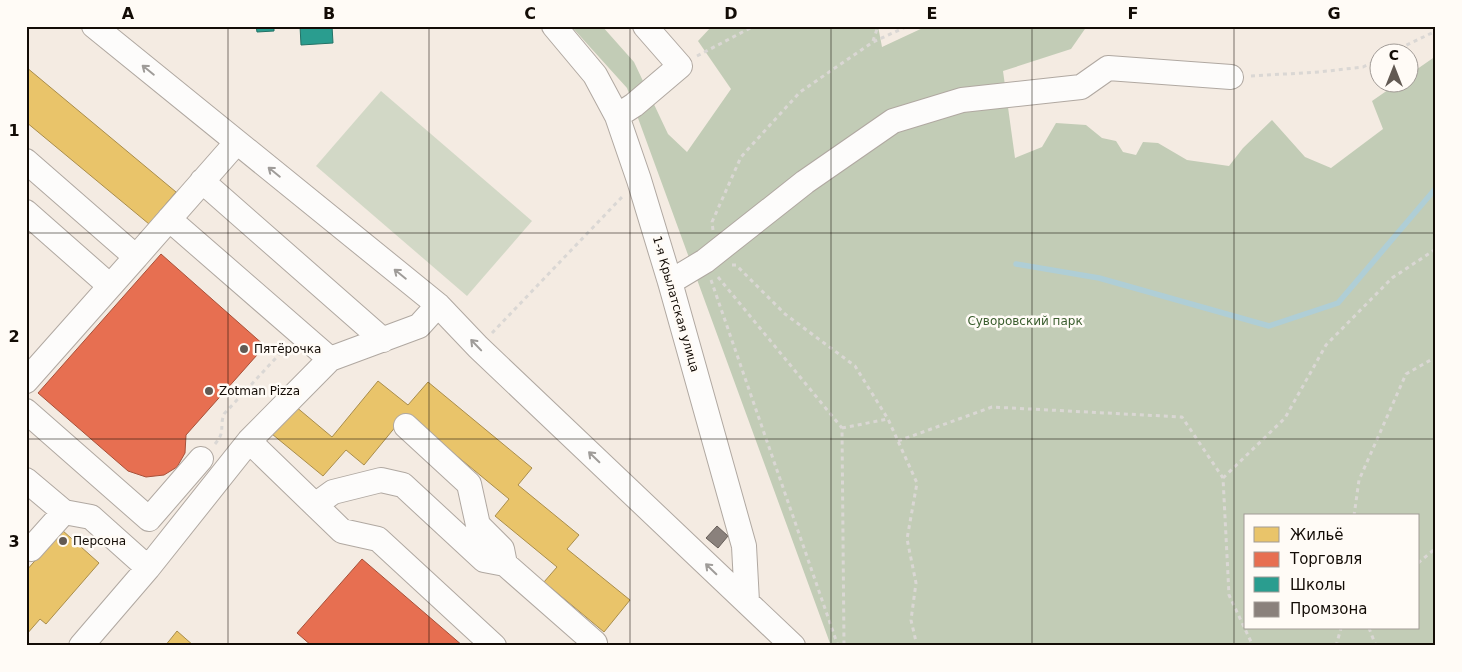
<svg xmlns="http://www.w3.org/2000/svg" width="1462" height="672" font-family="'DejaVu Sans',sans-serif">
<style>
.green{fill:#d2d8c6}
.forest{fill:#c2ccb6;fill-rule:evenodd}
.homes{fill:#e9c46a;stroke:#a98d4c}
.shops{fill:#e76f51;stroke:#a7513a}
.schools{fill:#2a9d8f;stroke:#237266}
.industry{fill:#8a817c;stroke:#665e59}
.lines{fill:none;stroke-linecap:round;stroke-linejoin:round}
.stream{stroke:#afced6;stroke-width:5.5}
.minor-casing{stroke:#b0a8a1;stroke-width:26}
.path{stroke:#dad7d4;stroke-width:3;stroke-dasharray:4 4;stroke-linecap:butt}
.minor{stroke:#fdfcfb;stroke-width:24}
.oneway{stroke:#9f9c99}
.grid{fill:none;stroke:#130c06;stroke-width:1;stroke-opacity:0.55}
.poi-dot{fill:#625a53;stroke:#fffbf6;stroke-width:2}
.labels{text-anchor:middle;stroke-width:5;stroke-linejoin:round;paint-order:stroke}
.street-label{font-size:12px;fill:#130c06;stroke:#fffbf6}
.park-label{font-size:12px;fill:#3a5d2e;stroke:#fffbf6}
.poi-label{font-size:12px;fill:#130c06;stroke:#fffbf6;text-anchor:start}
.neatline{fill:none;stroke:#130c06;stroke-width:2}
.grid-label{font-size:16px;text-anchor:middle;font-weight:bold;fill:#130c06}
</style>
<rect width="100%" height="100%" fill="#f4ebe2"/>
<!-- green -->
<path class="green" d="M 381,91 L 532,221 L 467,296 L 316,166 Z"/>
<!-- forest -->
<path class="forest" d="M 571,26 L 602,26 L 634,62 L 668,134 L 687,152 L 731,89 L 698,41 L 712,26 L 878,26 L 882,47 L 927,26 L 1087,26 L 1071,49 L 1003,71 L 1015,158 L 1042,147 L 1056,123 L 1086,125 L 1102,138 L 1116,141 L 1123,152 L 1136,155 L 1143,142 L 1158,143 L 1187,160 L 1229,166 L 1243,148 L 1272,120 L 1305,157 L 1331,168 L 1383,129 L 1372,101 L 1398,83 L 1410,82 L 1410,74 L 1436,56 L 1436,646 L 831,646 L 627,88 ZM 1246,516 L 1418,516 L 1418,628 L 1246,628 Z"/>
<!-- homes -->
<path class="homes" d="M 26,67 L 176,192 L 149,224 L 26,122 Z
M 378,381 L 408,405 L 428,382 L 532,468 L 518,485 L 579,535 L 567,549 L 630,600 L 604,632 L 544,582 L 557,567 L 495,516 L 509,499 L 406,414 L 364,465 L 346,450 L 323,476 L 272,434 L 295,406 L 332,437 Z
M 62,530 L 99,563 L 46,624 L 40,619 L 26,635 L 26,571 Z
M 177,631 L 194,646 L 165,646 Z"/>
<!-- shops -->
<path class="shops" d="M 161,254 L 265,346 L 186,435 L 185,453 L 177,467 L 164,475 L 146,477 L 128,471 L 38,393 Z
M 362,559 L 463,646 L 312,646 L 297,633 Z"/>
<!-- schools -->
<path class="schools" d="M 256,26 L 274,26 L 274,31 L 257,32 Z
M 300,26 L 332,26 L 333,43 L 301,45 Z"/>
<!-- industry -->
<path class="industry" d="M 717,526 L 728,536 L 718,548 L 706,538 Z"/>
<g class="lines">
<!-- stream -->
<path class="stream" d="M 1016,264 L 1099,278 L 1269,326 L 1338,303 L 1436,188"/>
<defs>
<path id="minor" d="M 94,26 L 438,305 L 478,347 L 793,646
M 554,26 L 595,75 L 617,116 L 639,180 L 670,282 L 744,546 L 747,602
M 617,116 L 634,105 L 680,66 L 645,26
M 26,161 L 136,257 L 237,142
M 202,181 L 383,340
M 26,212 L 110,286
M 169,219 L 330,359
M 670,282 L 705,261 L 805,182 L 893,121 L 962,100 L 1081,87 L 1108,68 L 1231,77
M 26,381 L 136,257
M 26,411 L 149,519 L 201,459
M 406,426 L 469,484 L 478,525 L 502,549 L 505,564 L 595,643 L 593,646
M 249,441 L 342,531 L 378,539 L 494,646
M 26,480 L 64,512
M 315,505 L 333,492 L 381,480 L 403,485 L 484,560 L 505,564
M 26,545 L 31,549 L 64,512 L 91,517 L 148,568
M 81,646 L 148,568 L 249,441 L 330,359 L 419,326 L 438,305"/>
</defs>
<!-- minor casing -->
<use href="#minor" class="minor-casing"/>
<!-- path -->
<path class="path" d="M 873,41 L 878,26
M 1392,52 L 1436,31
M 697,56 L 754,26
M 1251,76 L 1319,72 L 1363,67 L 1380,59
M 713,230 L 712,222 L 741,157 L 800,92 L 873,42 L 908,26
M 732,265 L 736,265 L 785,314 L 855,366 L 888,419 L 917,483 L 907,539 L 916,583 L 911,620 L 917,646
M 718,277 L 842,428 L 844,646
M 711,280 L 838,646
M 492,333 L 623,196
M 842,428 L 888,419
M 898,441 L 992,407 L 1182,417 L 1223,478 L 1229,595 L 1253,646
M 215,444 C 226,431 219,428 224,414 L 286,347
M 1223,478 L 1285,418 L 1326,345 L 1392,278 L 1436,249
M 1354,516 L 1359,480 L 1406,374 L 1436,357
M 1418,563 L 1436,548
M 1369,628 L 1376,646
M 1336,646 L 1341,628"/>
<!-- minor -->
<use href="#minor" class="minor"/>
</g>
<!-- one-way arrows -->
<defs><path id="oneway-shaft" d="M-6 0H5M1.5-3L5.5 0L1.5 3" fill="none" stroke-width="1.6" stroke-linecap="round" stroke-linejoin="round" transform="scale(1.25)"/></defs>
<g class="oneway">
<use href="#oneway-shaft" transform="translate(148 70) rotate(-141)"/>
<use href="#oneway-shaft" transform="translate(274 172) rotate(-141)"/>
<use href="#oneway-shaft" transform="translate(400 274) rotate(-141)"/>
<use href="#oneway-shaft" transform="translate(476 345) rotate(-134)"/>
<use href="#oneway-shaft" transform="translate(594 457) rotate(-136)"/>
<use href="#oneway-shaft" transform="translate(711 569) rotate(-136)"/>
</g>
<!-- grid -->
<path class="grid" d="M 228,26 L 228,646M 429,26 L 429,646M 630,26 L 630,646M 831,26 L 831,646M 1032,26 L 1032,646M 1234,26 L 1234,646M 26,233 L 1436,233M 26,439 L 1436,439"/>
<!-- markers -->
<g class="poi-dot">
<circle cx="244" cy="349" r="5"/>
<circle cx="209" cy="391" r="5"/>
<circle cx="63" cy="541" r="5"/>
</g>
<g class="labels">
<!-- street labels -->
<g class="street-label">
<text transform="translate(676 304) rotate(74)" y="4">1-я Крылатская улица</text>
</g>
<!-- park labels -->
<g class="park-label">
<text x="1025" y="325">Суворовский парк</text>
</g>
<!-- poi labels -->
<g class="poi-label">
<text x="254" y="353">Пятёрочка</text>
<text x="219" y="395">Zotman Pizza</text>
<text x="73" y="545">Персона</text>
</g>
</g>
<!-- border -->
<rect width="1462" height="672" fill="none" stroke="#fffbf6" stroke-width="55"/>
<!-- legend -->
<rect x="1244" y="514" width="175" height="115" fill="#fffbf6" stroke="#a19b96"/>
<rect x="1254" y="527" width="25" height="15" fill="#e9c46a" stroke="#a19b96"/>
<text x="1290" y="540" font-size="15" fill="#130c06">Жильё</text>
<rect x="1254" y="552" width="25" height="15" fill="#e76f51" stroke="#a19b96"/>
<text x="1290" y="564" font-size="15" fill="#130c06">Торговля</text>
<rect x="1254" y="577" width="25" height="15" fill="#2a9d8f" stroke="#a19b96"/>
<text x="1290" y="590" font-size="15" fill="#130c06">Школы</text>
<rect x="1254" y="602" width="25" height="15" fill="#8a817c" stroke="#a19b96"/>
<text x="1290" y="614" font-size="15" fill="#130c06">Промзона</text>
<!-- north arrow -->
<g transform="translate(1394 68)"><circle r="24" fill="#fffbf6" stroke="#a19b96"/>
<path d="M0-4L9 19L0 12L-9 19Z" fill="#625a53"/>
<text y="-8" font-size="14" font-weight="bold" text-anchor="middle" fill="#130c06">С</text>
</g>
<rect x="28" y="28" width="1406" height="616" class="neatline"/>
<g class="grid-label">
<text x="128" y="19">A</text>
<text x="329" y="19">B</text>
<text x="530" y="19">C</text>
<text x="731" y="19">D</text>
<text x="932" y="19">E</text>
<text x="1133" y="19">F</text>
<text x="1334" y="19">G</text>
<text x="14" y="136">1</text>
<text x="14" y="342">2</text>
<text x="14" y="547">3</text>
</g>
</svg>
